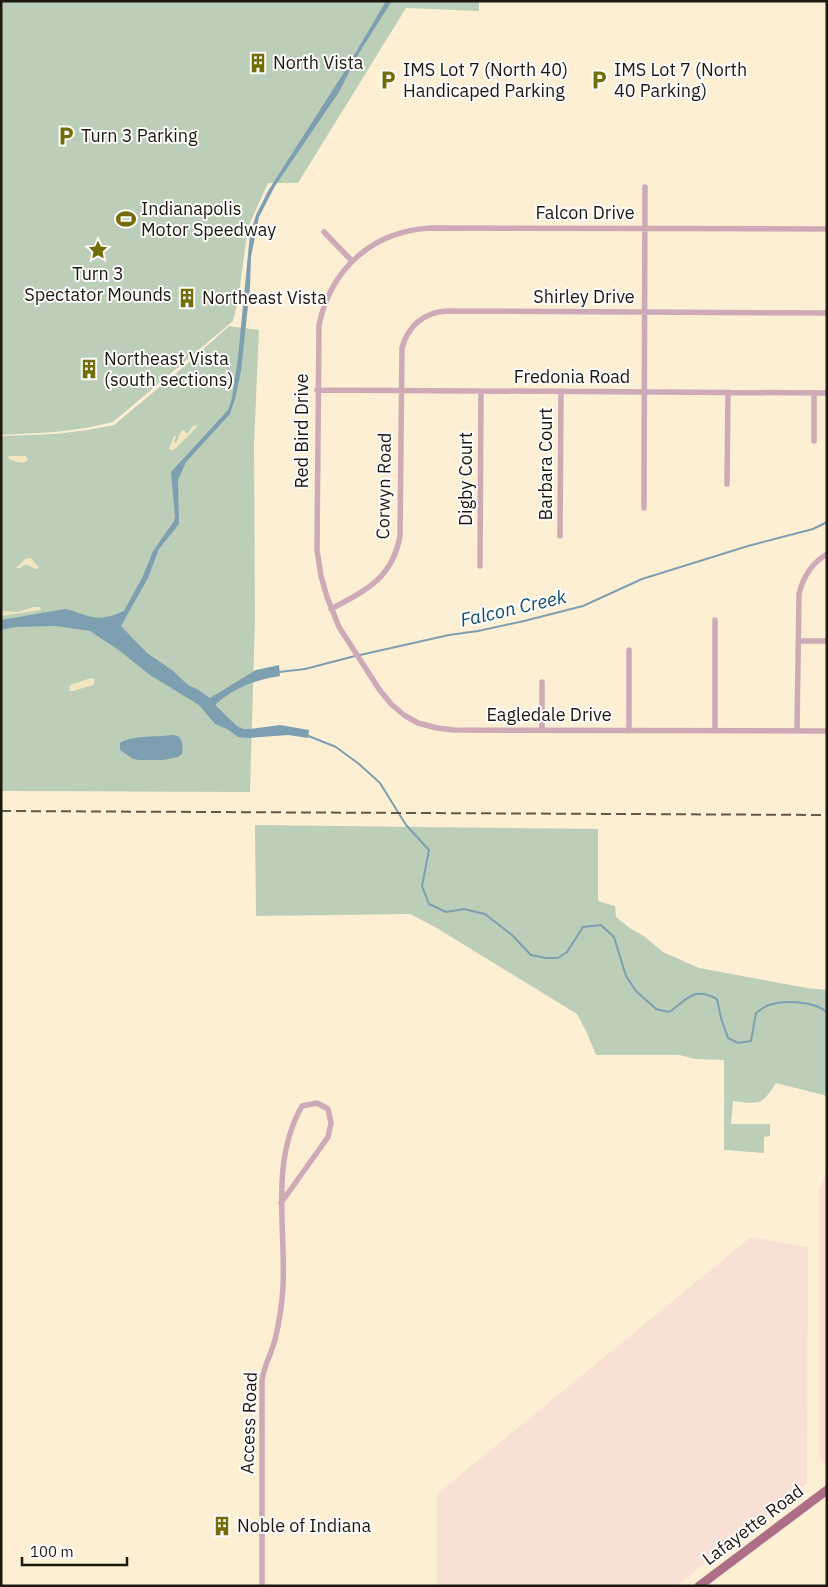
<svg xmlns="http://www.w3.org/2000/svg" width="828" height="1587" font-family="'IBM Plex Sans',sans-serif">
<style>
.commercial{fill:#f8e1d4}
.green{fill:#bdceb8}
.sand{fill:#f0e7c1}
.water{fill:#7e9faf}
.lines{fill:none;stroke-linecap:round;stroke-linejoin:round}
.stream{stroke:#7e9faf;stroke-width:2}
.street{stroke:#ceaab7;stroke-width:5.5}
.primary{stroke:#ad6d87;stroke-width:9}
.rail{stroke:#605849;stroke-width:2;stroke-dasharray:10 5;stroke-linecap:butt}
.labels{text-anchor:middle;stroke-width:4;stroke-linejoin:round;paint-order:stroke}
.poi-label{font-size:18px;fill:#1d180e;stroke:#fdfdfd;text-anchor:start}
.street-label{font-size:18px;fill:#1d180e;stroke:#fdfdfd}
.water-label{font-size:19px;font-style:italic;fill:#0e4e67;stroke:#fdfdfd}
</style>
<rect width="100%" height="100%" fill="#fdefd3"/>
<!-- commercial -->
<path class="commercial" d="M 827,1171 L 827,1463 L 824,1465 L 819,1455 L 819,1191 Z
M 751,1237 L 808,1247 L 807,1483 L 676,1586 L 437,1586 L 437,1494 Z"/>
<!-- green -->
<path class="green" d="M 1,1 L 479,1 L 479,11 L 406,8 L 298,183 L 268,183 L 248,227 L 238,302 L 233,321 L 113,422 L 86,428 L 55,432 L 1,435 Z
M 229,326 L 259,330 L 254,444 L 255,619 L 250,792 L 1,791 L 1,436 L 55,434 L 87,430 L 114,425 L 181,369 Z
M 255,825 L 598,829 L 598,901 L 615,906 L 616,917 L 631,929 L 644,936 L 663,952 L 699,968 L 807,988 L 827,990 L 827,1096 L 776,1083 C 762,1106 758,1104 733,1101 L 731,1124 L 770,1124 L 770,1136 L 764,1137 L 764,1153 L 724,1150 L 724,1060 L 695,1059 L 679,1055 L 596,1055 L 587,1033 L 577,1014 L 435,927 L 410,914 L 256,916 Z"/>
<!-- sand -->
<path class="sand" d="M 197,425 L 197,427 L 175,449 L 172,450 L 169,449 L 174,436 L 176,436 L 174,441 L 176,443 L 181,431 L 184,430 L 186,433 L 188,433 L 193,426 Z
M 9,456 L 26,456 L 28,460 C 24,465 14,462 8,458 Z
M 31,558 L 39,568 L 35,569 L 26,564 L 20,568 L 16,568 L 25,559 Z
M 34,607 L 40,607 L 41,610 L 1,616 L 3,611 L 18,612 Z
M 91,678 L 95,680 L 93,685 L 73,691 L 69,691 L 70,685 Z"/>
<!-- water -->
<path class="water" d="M 386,1 L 392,1 L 359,53 L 339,92 L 275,186 L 259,217 L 251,257 L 250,287 L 241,371 L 235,399 L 230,414 L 186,462 L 178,480 L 179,524 L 159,549 L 148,578 L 121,626 L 147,653 L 172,670 L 188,685 L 197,689 L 210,698 L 256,670 L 279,665 L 280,676 C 255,680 235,687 216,704 L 216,706 L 237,726 L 244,729 L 250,729 L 280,725 L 309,730 L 308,738 L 288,735 L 249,738 L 238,737 L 227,729 L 215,724 L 199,705 L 150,675 L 120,651 L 90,631 L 56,626 L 16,627 L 1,630 L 1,620 L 65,609 C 74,610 80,614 88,616 C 102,620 112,616 124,611 L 143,576 L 153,551 L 174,521 L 175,517 L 171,472 L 228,410 L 232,398 L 238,357 L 250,234 L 256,215 L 268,191 L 343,74 Z
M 173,735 L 178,736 C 183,741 183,746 182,754 L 178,757 L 163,760 L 139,760 L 133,759 L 120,750 L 120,743 C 132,735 159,737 173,735 Z"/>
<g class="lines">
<!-- stream -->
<path class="stream" d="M 360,655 L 449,635 L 478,631 L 524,621 L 583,606 L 642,579 L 748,546 L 813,529 L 827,522
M 279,672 L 305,669 L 355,656
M 306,735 L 336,747 L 359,764 L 380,783 L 406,825 L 429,850 L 422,886 L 429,904 L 446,912 L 464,909 L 485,914 L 512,935 L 531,955 L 546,958 L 558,958 L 567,952 L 583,927 L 601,925 L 614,937 L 626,976 L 636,991 L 656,1009 L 669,1012 C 689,999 692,986 717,999 L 721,1018 L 728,1038 L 738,1043 L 751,1041 L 756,1013 C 760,1010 765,1006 769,1005 C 785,1000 814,1001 827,1012"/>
<!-- street -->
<path class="street" d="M 827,229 L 431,228 C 373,231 331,268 319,325 L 317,550 L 321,576 L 327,597 L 339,627 L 379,689 L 391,704 L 404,715 L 418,723 L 437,728 L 454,730 L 827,731
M 324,232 L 352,261
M 317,390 L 827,393
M 814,441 L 814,393
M 727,484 L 728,392
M 644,508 L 645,187
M 560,536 L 561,391
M 480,566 L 481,391
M 331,609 C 366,590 392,579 400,536 L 402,348 C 408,326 424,312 447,311 L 827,313
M 798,641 L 827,641
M 629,650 L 629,731
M 542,730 L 542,682
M 715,731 L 715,620
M 797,731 L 799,594 C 803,577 812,563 827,554
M 262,1586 L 262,1380 C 264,1366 271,1354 275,1340 C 279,1323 282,1305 283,1287 C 286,1226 270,1162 302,1106 L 317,1103 L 328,1109 L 331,1123 L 328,1137 L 281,1203"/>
<!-- primary -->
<path class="primary" d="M 699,1586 L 827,1490"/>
<!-- rail -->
<path class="rail" d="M 1,811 L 827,815"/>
</g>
<!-- icons -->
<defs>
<symbol id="building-bare" viewBox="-9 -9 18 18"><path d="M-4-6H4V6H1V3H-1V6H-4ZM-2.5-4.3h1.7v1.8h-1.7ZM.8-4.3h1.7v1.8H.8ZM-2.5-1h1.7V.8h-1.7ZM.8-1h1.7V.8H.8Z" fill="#736c07" stroke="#fdfdfd" stroke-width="2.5" paint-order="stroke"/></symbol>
<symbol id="parking-bare" viewBox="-9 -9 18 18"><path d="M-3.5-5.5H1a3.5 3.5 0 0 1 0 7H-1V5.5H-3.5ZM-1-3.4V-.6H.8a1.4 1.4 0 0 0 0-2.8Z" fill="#736c07" stroke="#fdfdfd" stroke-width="2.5" paint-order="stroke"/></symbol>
<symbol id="stadium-bare" viewBox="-9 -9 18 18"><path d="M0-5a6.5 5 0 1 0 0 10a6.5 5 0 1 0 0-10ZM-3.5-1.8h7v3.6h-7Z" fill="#736c07" stroke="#fdfdfd" stroke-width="2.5" paint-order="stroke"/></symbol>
<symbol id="sight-bare" viewBox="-9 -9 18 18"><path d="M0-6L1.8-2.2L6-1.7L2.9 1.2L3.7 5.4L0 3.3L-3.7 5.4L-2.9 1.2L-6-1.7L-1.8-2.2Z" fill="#736c07" stroke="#fdfdfd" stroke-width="2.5" paint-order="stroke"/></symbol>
</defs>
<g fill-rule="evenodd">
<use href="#building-bare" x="244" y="49" width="28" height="28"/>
<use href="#parking-bare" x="374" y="66" width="28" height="28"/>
<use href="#parking-bare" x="585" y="66" width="28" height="28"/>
<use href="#parking-bare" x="52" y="122" width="28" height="28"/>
<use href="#stadium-bare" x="112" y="205" width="28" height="28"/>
<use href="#sight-bare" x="84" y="236" width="28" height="28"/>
<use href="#building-bare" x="173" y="284" width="28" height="28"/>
<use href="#building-bare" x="75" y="355" width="28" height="28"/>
<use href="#building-bare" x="208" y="1512" width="28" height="28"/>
</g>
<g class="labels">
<!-- poi labels -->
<g class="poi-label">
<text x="273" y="69">North Vista</text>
<text x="403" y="76">IMS Lot 7 (North 40)<tspan x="403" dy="21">Handicaped Parking</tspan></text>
<text x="614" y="76">IMS Lot 7 (North<tspan x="614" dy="21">40 Parking)</tspan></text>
<text x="81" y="142">Turn 3 Parking</text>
<text x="141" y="215">Indianapolis<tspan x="141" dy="21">Motor Speedway</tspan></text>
<text x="98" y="280" text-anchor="middle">Turn 3<tspan x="98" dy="21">Spectator Mounds</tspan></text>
<text x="202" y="304">Northeast Vista</text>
<text x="104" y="365">Northeast Vista<tspan x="104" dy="21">(south sections)</tspan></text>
<text x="237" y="1532">Noble of Indiana</text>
</g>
<!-- street labels -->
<g class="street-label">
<text x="585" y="219">Falcon Drive</text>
<text x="584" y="303">Shirley Drive</text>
<text x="572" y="383">Fredonia Road</text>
<text transform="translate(302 431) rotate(-90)" y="6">Red Bird Drive</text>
<text transform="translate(546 464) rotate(-90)" y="6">Barbara Court</text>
<text transform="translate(466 479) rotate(-90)" y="6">Digby Court</text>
<text transform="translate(384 486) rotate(-89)" y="6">Corwyn Road</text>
<text x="549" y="721">Eagledale Drive</text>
<text transform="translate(249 1423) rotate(-88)" y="6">Access Road</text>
<text transform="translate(753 1525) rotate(-37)" y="6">Lafayette Road</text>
</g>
<!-- water labels -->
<g class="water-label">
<text transform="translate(513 608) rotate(-13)" y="7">Falcon Creek</text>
</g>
</g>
<!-- border -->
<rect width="828" height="1587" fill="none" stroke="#1d180e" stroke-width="5"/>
<!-- scale -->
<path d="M22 1557v8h105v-8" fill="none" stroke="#1d180e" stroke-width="2.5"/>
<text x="30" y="1557" font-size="15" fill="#1d180e" stroke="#fdfdfd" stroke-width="4" paint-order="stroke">100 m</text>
</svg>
